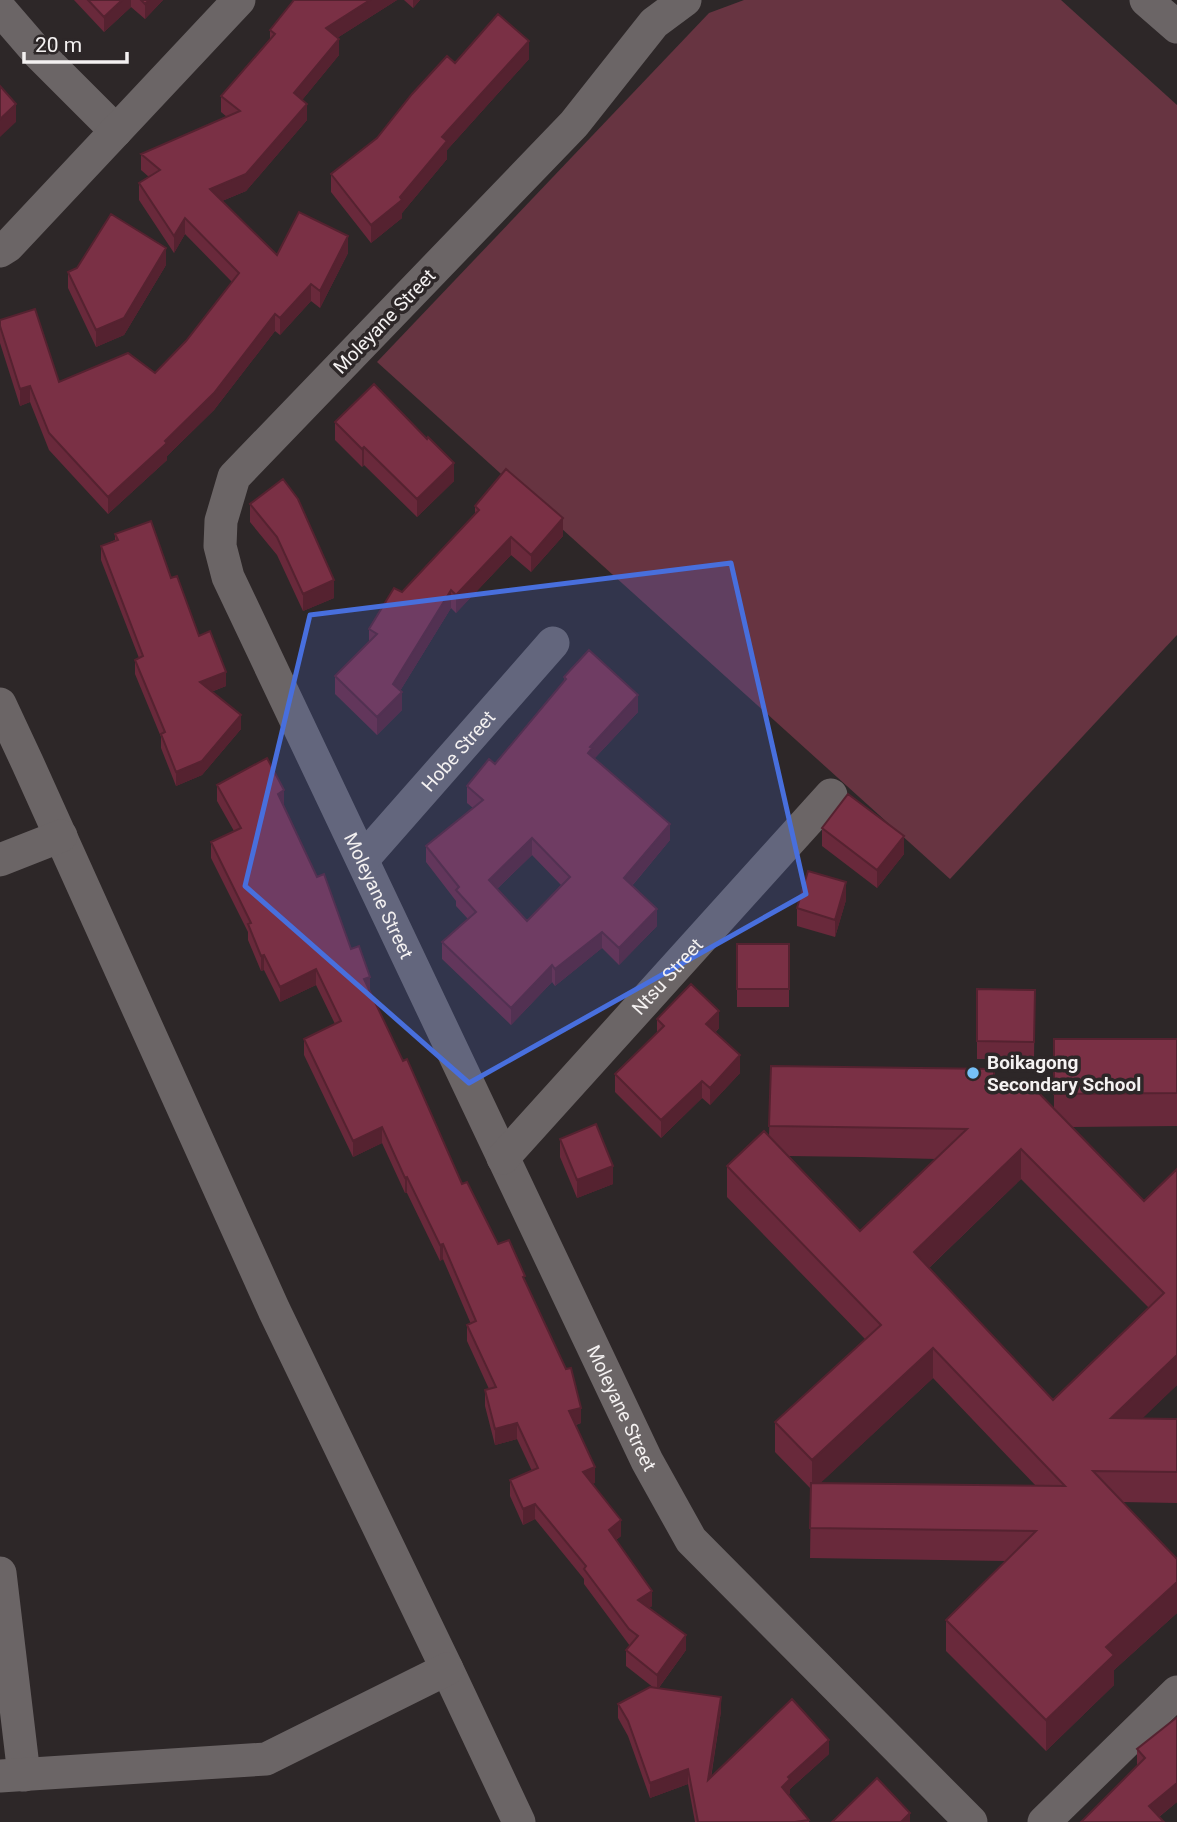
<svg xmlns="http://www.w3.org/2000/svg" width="1177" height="1822" font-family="Roboto,sans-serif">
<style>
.green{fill:#673441}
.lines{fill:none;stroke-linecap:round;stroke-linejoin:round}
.minor{stroke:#6b6566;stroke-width:33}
.wall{fill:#69293b;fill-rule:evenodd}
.shaded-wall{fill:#552230}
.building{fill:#7a3045;stroke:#552230;stroke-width:2;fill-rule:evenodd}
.marked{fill:#486fdd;fill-opacity:0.2;stroke:#486fdd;stroke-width:5;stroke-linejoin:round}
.poi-dot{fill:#76c0f7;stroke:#2d2728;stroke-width:2.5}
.labels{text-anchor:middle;stroke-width:7;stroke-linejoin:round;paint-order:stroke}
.street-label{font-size:19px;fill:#f4f1f1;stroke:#2d2728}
.poi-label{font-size:19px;font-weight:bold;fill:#f4f1f1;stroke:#2d2728;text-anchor:start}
</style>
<rect width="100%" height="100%" fill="#2d2728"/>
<!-- green -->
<path class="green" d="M 744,0 L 1061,0 L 1177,105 L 1177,635 L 950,879 L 377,362 L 709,13 Z"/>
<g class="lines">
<!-- minor -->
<g class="minor">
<path id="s1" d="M 685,0 L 654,23 L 574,124 L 234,477 L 221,521 L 220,546 L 228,577 L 647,1461 L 691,1540 L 971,1822"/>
<path d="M 1146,0 L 1177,27"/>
<path d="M 0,9 L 38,53 L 116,131"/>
<path d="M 0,251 L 8,246 L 239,0"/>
<path d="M 0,704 L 28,764 L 274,1310 L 447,1669 L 519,1822"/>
<path id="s2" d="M 363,859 L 553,643"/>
<path d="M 0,860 L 61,836"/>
<path id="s3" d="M 503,1158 L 831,795"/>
<path d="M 0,1573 L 24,1775"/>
<path d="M 0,1776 L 266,1759 L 447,1669"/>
<path d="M 1044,1822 L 1177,1692"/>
</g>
</g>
<!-- wall -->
<path class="wall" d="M 74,0 L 163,0 L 145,19 L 131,7 L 104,32 Z
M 294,0 L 397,0 L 337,38 L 339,55 L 302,100 L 307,120 L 246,191 L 222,201 L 277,255 L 348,253 L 320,308 L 311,301 L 280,335 L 275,331 L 214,410 L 167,456 L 167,460 L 108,514 L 49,450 L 30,402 L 20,406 L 0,343 L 0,320 L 59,382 L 155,373 L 186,341 L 232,282 L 185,234 L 174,253 L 139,200 L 139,183 L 149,177 L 141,170 L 141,154 L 227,117 L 221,112 L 221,96 L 270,39 L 270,30 Z
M 404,0 L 420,0 L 413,8 Z
M 529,59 L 447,150 L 447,159 L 402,213 L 402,218 L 371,243 L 331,192 L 331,174 L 377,138 L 455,63 Z
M 166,265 L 124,335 L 96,347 L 68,288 L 68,272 Z
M 335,422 L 454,481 L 417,517 L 364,465 L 362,467 L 335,440 Z
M 250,504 L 334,598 L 303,611 L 277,555 L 250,522 Z
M 475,506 L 563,536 L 531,572 L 511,555 L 456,613 L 451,608 L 400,691 L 402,710 L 377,735 L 335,694 L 335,676 L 369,642 L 369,629 L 475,515 Z
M 115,534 L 171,578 L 199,636 L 226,686 L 211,692 L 241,729 L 202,775 L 176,786 L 161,748 L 161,737 L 135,674 L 135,660 L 139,658 L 101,560 L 101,546 L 115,540 Z
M 564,677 L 638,712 L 594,759 L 670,840 L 632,886 L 657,926 L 619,965 L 602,948 L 555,986 L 552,982 L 511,1025 L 442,959 L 442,942 L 468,919 L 456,906 L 456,901 L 426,862 L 426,846 L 473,808 L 467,803 L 467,786 L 495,764 L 564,682 ZM 532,855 L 561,885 L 527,921 L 497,889 Z
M 217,785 L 284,806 L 351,949 L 370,993 L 462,1184 L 498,1244 L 525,1280 L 581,1423 L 576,1425 L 595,1483 L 593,1483 L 621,1536 L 616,1540 L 652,1606 L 649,1608 L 686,1650 L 658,1689 L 721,1711 L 711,1778 L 829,1754 L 790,1789 L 790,1793 L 788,1795 L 809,1820 L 809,1822 L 695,1822 L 688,1784 L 650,1798 L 628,1736 L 618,1718 L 618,1704 L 654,1688 L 626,1666 L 626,1650 L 630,1646 L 584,1584 L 584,1579 L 535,1519 L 523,1525 L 510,1496 L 510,1480 L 532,1471 L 517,1439 L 495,1445 L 485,1406 L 485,1390 L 489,1389 L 467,1341 L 467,1325 L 471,1324 L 443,1259 L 440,1261 L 407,1193 L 405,1193 L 382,1143 L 353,1157 L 304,1055 L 304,1039 L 335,1024 L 316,985 L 280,1002 L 264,970 L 261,971 L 248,940 L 248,932 L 211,858 L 211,842 L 234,831 L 217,801 Z
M 822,828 L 904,854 L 877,888 L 822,846 Z
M 846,900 L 835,937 L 797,926 L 797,908 Z
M 737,944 L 789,944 L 789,1007 L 737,1007 Z
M 977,989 L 1035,990 L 1034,1059 L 977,1059 Z
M 657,1019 L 719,1028 L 715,1033 L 740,1073 L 710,1105 L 702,1098 L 661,1138 L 615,1092 L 615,1074 L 657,1034 Z
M 1054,1039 L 1177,1039 L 1177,1126 L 1072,1127 L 1144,1201 L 1177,1169 L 1177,1385 L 1142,1418 L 1177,1419 L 1177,1503 L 1122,1502 L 1177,1559 L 1177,1613 L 1114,1670 L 1114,1685 L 1046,1751 L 946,1651 L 946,1620 L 1006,1561 L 810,1558 L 811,1489 L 775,1452 L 775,1422 L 865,1339 L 727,1197 L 727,1166 L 769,1136 L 771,1066 L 994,1085 L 1054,1109 ZM 789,1156 L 861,1157 L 936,1159 L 860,1231 ZM 1021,1179 L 1149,1308 L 1053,1400 L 929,1268 ZM 933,1378 L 1036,1486 L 820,1483 Z
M 560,1139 L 613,1184 L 577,1198 L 560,1157 Z
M 1177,1719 L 1177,1802 L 1159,1817 L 1081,1822 L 1137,1766 L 1137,1749 Z"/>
<!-- shaded-wall -->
<path class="shaded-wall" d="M 122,0 L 131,0 L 131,7 L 104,32 L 104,17 Z
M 149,0 L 163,0 L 145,19 L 145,4 Z
M 370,0 L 397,0 L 326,45 L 326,28 Z
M 413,0 L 420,0 L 413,8 Z
M 339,39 L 339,55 L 294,110 L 294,93 Z
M 529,41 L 529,59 L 447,150 L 447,159 L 402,213 L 402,218 L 371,243 L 371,225 L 400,197 L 442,137 Z
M 16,104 L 16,122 L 0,137 L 0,119 Z
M 307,104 L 307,120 L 246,191 L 210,206 L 210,189 Z
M 185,218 L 185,234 L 174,253 L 174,236 Z
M 348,236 L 348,253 L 320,308 L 320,291 Z
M 166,248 L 166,265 L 124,335 L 96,347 L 96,330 Z
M 311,284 L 311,301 L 280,335 L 280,318 Z
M 275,314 L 275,331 L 214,410 L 167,456 L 167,460 L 108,514 L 108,497 L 165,441 Z
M 30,386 L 30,402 L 20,406 L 20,389 Z
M 364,447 L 364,465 L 362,467 L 362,449 Z
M 454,463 L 454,481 L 417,517 L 417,499 Z
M 563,518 L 563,536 L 531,572 L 531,555 Z
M 511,537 L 511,555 L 456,613 L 456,595 Z
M 334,580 L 334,598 L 303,611 L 303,594 Z
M 451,590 L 451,608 L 395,699 L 402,692 L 402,710 L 377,735 L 377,717 L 393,684 Z
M 226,672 L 226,686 L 200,696 L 200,682 Z
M 638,695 L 638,712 L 592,761 L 588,753 L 590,747 Z
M 241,715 L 241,729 L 202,775 L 176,786 L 176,772 Z
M 284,790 L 284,806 L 278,809 L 278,794 Z
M 670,824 L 670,840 L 624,895 L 624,878 Z
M 904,836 L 904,854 L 877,888 L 877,870 Z
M 532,838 L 532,855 L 489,896 L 489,880 Z
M 846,882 L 846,900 L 835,937 L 835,920 Z
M 657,909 L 657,926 L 619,965 L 619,948 Z
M 602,932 L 602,948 L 555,986 L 555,969 Z
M 264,955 L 264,970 L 261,971 L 261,956 Z
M 552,965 L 552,982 L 511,1025 L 511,1008 Z
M 316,969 L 316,985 L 280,1002 L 280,987 Z
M 370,977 L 370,993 L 364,979 Z
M 719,1011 L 719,1028 L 706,1042 L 706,1024 Z
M 740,1055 L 740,1073 L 710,1105 L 710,1088 Z
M 702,1081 L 702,1098 L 661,1138 L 661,1120 Z
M 382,1127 L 382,1143 L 353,1157 L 353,1141 Z
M 1021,1149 L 1021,1179 L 914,1282 L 914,1252 Z
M 613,1166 L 613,1184 L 577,1198 L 577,1180 Z
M 407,1177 L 407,1193 L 405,1193 L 405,1178 Z
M 443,1244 L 443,1259 L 440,1261 L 440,1245 Z
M 933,1348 L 933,1378 L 812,1491 L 812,1460 Z
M 1177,1355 L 1177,1385 L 1111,1449 L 1111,1418 Z
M 581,1408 L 581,1423 L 569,1426 L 569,1411 Z
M 517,1423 L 517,1439 L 495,1445 L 495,1429 Z
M 595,1467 L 595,1483 L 583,1488 L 583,1472 Z
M 535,1504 L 535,1519 L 523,1525 L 523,1509 Z
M 621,1520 L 621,1536 L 609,1545 L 609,1530 Z
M 1177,1582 L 1177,1613 L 1114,1670 L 1114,1685 L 1046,1751 L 1046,1720 L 1106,1647 Z
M 652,1591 L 652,1606 L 638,1616 L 638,1600 Z
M 686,1635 L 686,1650 L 657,1690 L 657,1675 Z
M 721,1697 L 721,1711 L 708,1795 L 708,1780 Z
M 829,1740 L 829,1754 L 790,1789 L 790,1793 L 782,1801 L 782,1787 L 788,1777 Z
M 688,1769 L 688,1784 L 650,1798 L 650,1783 Z
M 1177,1783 L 1177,1802 L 1152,1822 L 1149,1806 Z
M 910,1813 L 910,1822 L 901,1822 Z"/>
<!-- building -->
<path class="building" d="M 88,0 L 122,0 L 104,17 Z
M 141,0 L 149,0 L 145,4 Z
M 294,0 L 370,0 L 326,28 L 339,39 L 294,93 L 307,104 L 246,174 L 210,189 L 277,255 L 299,212 L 348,236 L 320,291 L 311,284 L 280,318 L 275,314 L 214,393 L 165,441 L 167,443 L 108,497 L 49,433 L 30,386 L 20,389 L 0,326 L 0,320 L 35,309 L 59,382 L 128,353 L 155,373 L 186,341 L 239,273 L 185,218 L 174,236 L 139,183 L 160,170 L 141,154 L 240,111 L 221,96 L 275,34 L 270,30 Z
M 498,14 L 529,41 L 442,137 L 447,141 L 400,197 L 402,200 L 371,225 L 331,174 L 377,138 L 412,94 L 447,56 L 455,63 Z
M 0,86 L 16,104 L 0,119 Z
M 111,214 L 166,248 L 124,318 L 96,330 L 68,272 L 77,268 Z
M 374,384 L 427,439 L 428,437 L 454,463 L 417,499 L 364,447 L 362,449 L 335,422 Z
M 506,469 L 563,518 L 531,555 L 511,537 L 456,595 L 451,590 L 393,684 L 402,692 L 377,717 L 335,676 L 377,634 L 369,629 L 394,588 L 402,592 L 479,510 L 475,506 Z
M 283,479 L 298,499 L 334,580 L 303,594 L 277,537 L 250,504 Z
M 151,521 L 171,578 L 177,576 L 199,636 L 210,631 L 226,672 L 200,682 L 241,715 L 202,761 L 176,772 L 161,734 L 165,732 L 135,660 L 143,656 L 101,546 L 118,540 L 115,534 Z
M 589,650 L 638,695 L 590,747 L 592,748 L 588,753 L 670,824 L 624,878 L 657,909 L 619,948 L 602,932 L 555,969 L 552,965 L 511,1008 L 442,942 L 476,912 L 456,890 L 459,887 L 426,846 L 483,800 L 467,786 L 489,759 L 495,764 L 566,679 L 564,677 ZM 532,838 L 570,877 L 527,921 L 489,880 Z
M 267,758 L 284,790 L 278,794 L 317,877 L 324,874 L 351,949 L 359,946 L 370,977 L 364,979 L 403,1061 L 407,1059 L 462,1184 L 467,1182 L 498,1244 L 509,1240 L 525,1276 L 523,1277 L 566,1369 L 571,1368 L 581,1408 L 569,1411 L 595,1467 L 583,1472 L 621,1520 L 609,1530 L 652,1591 L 638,1600 L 686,1635 L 657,1675 L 626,1650 L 638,1636 L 629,1629 L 584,1569 L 586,1566 L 535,1504 L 523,1509 L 510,1480 L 538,1468 L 517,1423 L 495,1429 L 485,1390 L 496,1387 L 467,1325 L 476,1321 L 443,1244 L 440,1245 L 407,1177 L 405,1178 L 382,1127 L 353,1141 L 304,1039 L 341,1021 L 316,969 L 280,987 L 264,955 L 261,956 L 248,924 L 251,923 L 211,842 L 241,828 L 217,785 Z
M 848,794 L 904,836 L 877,870 L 822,828 Z
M 808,871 L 846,882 L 835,920 L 797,908 Z
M 737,944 L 789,944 L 789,989 L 737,989 Z
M 691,984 L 719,1011 L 706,1024 L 740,1055 L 710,1088 L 702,1081 L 661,1120 L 615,1074 L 664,1026 L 657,1019 Z
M 977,989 L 1035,990 L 1034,1042 L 977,1041 Z
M 1054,1039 L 1177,1039 L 1177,1093 L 1054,1094 Z
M 771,1066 L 994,1069 L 994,1085 L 1031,1085 L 1144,1201 L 1177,1169 L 1177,1355 L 1111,1418 L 1177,1419 L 1177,1472 L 1093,1471 L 1177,1559 L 1177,1582 L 1106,1647 L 1114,1655 L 1046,1720 L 946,1620 L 1036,1531 L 810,1528 L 811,1483 L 1065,1486 L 933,1348 L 812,1460 L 775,1422 L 881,1325 L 727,1166 L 764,1131 L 860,1231 L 967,1129 L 769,1126 ZM 1021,1149 L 1164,1293 L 1053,1400 L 914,1252 Z
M 596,1124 L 613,1166 L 577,1180 L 560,1139 Z
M 650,1687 L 721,1697 L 708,1780 L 792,1699 L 829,1740 L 788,1777 L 790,1779 L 782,1787 L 809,1820 L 795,1822 L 698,1822 L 688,1769 L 650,1783 L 628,1721 L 618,1704 Z
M 1176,1718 L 1177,1719 L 1177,1783 L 1149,1806 L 1164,1822 L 1081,1822 L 1145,1758 L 1137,1749 Z
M 877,1778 L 910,1813 L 901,1822 L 832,1822 Z"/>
<!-- marked area -->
<path class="marked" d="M 731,563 L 806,894 L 469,1083 L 245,886 L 310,615 Z"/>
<!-- markers -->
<circle class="poi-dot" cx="973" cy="1073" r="7"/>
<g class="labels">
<!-- street labels -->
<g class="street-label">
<text transform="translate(384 321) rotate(-46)" y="7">Moleyane Street</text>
<text dy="7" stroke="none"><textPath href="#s2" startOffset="144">Hobe Street</textPath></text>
<text dy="7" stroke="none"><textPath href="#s1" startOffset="1113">Moleyane Street</textPath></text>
<text dy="7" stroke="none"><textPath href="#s3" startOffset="245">Ntsu Street</textPath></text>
<text dy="7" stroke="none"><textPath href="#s1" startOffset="1680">Moleyane Street</textPath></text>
</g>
<!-- poi labels -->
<g class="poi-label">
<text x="987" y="1069">Boikagong<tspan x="987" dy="22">Secondary School</tspan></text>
</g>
</g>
<!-- scale -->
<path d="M24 52v10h103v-10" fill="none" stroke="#f4f1f1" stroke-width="3.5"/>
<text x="35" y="52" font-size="21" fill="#f4f1f1" stroke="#2d2728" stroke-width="5" paint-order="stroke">20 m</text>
</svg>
